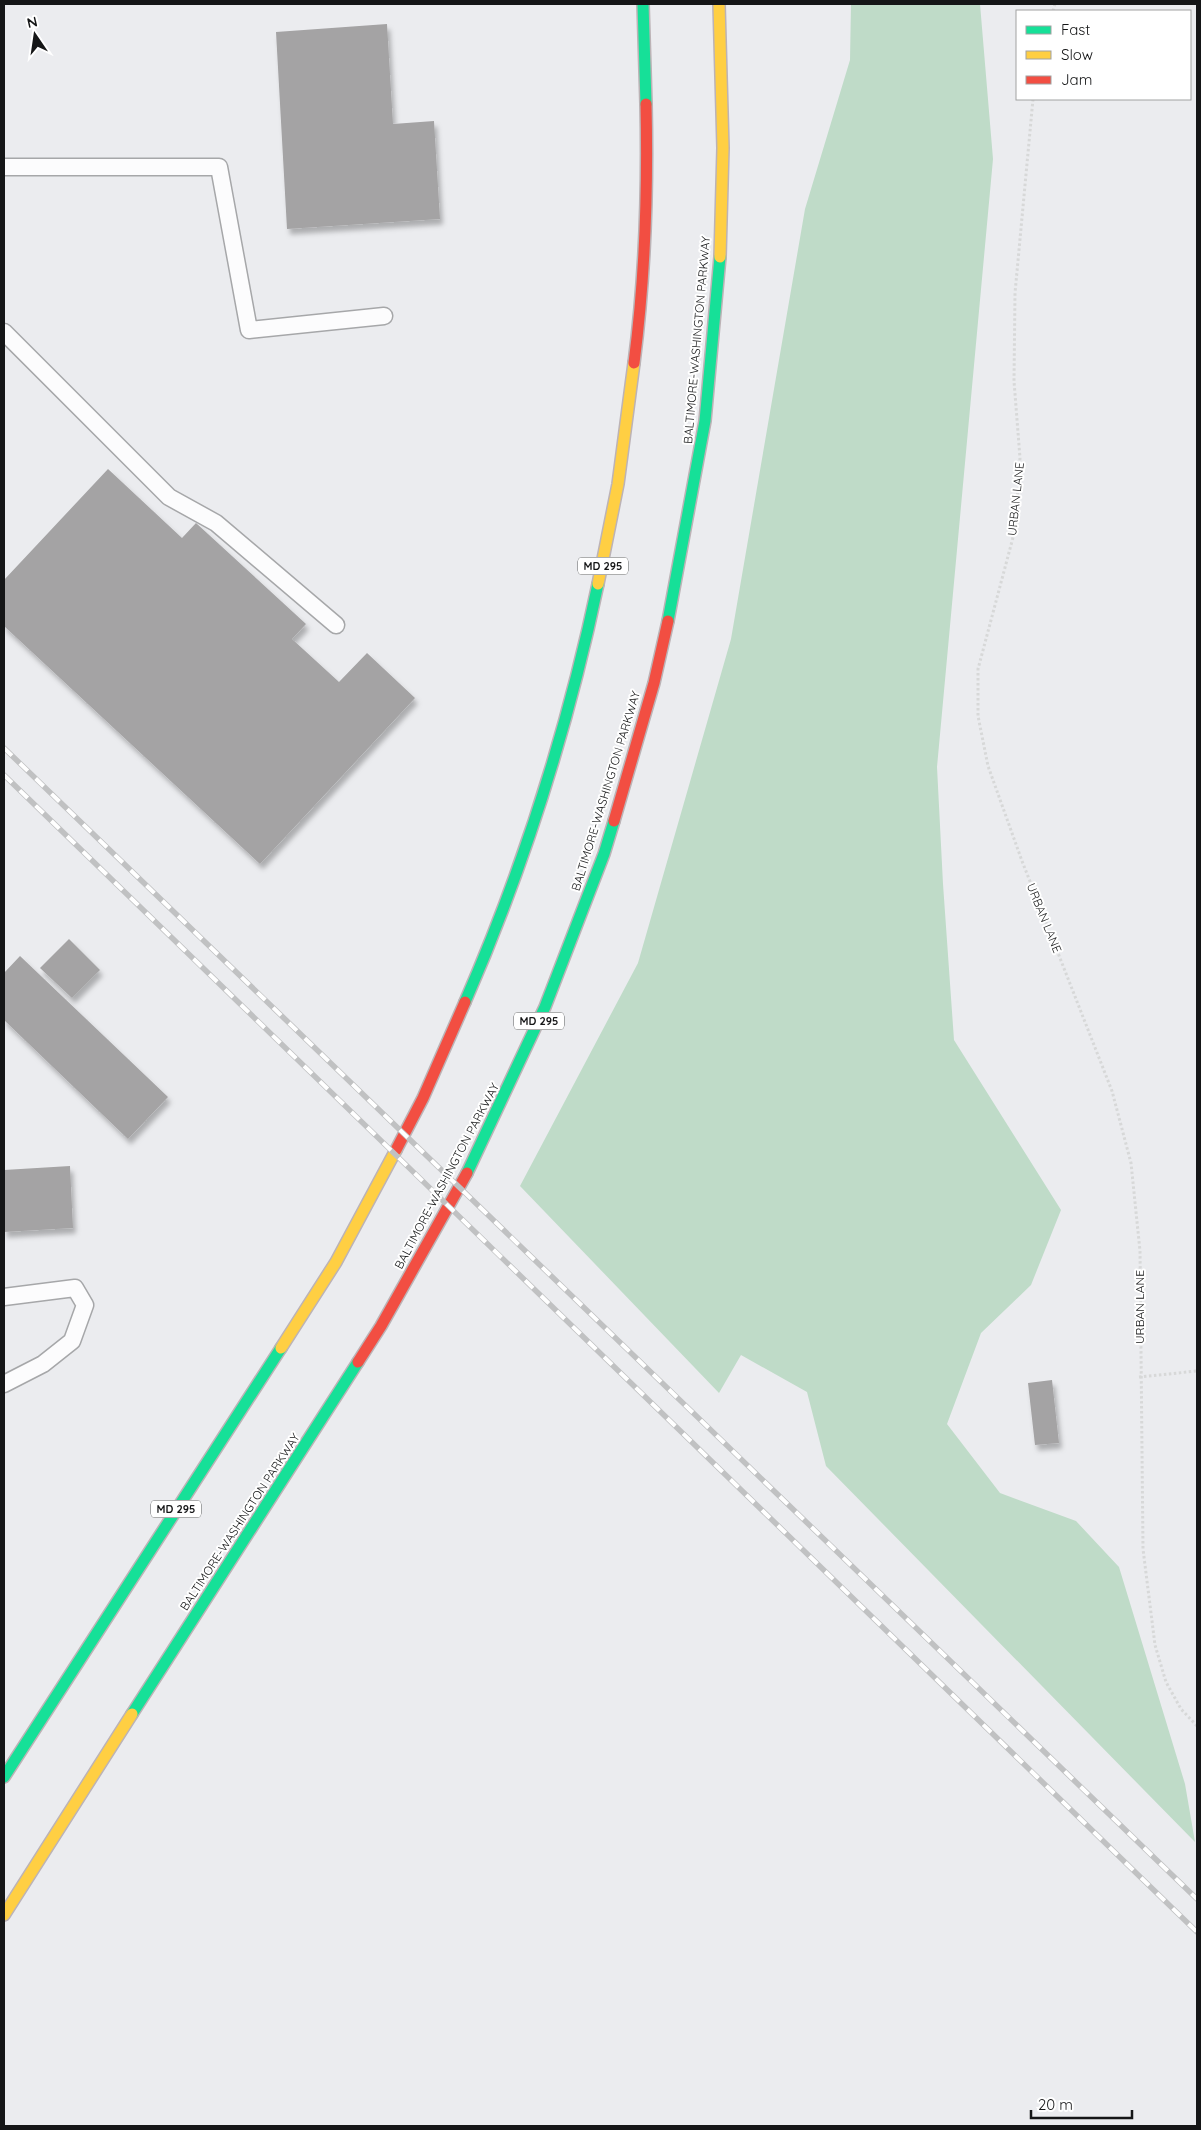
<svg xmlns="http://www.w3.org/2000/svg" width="1201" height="2130" font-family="Quicksand,sans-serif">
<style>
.green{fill:#bfdbc8}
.building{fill:#a4a3a4;filter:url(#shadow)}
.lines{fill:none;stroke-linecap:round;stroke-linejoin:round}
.lane-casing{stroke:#a6a7a9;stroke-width:19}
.fast-casing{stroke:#bcb3b6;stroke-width:14}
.slow-casing{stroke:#bcb3b6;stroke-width:14}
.jam-casing{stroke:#bcb3b6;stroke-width:14}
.path{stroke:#d7d8d8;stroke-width:3;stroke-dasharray:2.5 2.5;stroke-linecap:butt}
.lane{stroke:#fcfcfd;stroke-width:16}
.fast{stroke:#16e098;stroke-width:11}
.slow{stroke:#ffcf43;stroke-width:11}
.jam{stroke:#f24e42;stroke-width:11}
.rail-casing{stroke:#c0c1c2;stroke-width:5.5}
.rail{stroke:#fff;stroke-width:4;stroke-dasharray:11;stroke-linecap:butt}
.labels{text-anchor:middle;stroke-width:4;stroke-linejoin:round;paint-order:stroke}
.shield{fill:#fff;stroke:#5b5c5d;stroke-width:1}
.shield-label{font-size:11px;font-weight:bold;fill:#151617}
.street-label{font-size:12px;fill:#151617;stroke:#fff}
</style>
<defs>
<filter id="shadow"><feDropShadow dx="3" dy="5.5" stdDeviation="2.5" flood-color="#0004"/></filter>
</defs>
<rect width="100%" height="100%" fill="#ebecef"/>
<!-- green -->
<path class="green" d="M 851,4 L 980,4 L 993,159 L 937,767 L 943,884 L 954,1040 L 1061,1210 L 1031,1285 L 981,1333 L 947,1424 L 1000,1493 L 1076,1521 L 1119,1567 L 1185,1784 L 1195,1842 L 826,1466 L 807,1392 L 741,1355 L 719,1393 L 520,1186 L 638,963 L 731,639 L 805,209 L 850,60 Z"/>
<!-- building -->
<path class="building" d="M 387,24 L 393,124 L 434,121 L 440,219 L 287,229 L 276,32 Z
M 108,469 L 182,538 L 196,523 L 306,624 L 292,639 L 339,682 L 367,653 L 415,698 L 260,864 L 4,626 L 4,580 Z
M 69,939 L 100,970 L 72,998 L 40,968 Z
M 20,956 L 168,1097 L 128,1139 L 4,1020 L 4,973 Z
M 70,1166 L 73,1228 L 4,1232 L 4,1170 Z
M 1052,1380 L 1059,1443 L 1035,1445 L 1028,1383 Z"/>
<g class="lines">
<defs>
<path id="lane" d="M 4,167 L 219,167 L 249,330 L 384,316
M 4,332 L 169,497 L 216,523 L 336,625
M 4,1297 L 75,1288 L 85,1305 L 72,1341 L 43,1364 L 4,1384"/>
<path id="fast" d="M 643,4 L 646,104
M 668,621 L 705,421 L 720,257
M 465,1002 C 523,869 568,727 598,584
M 467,1173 L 545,1007 L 604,854 L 614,821
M 132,1714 L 358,1362
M 4,1777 L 281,1348"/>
<path id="slow" d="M 719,4 L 723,148 L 720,257
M 598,584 L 618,484 L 634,363
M 281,1348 L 336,1262 L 396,1150
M 4,1915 L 132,1714"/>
<path id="jam" d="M 634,363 C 645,278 648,190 646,104
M 614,821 L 654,683 L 668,621
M 396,1150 L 423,1098 L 465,1002
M 358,1362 L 381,1326 L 467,1173"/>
</defs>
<!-- lane casing -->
<use href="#lane" class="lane-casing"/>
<!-- fast casing -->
<use href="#fast" class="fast-casing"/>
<!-- slow casing -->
<use href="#slow" class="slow-casing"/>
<!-- jam casing -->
<use href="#jam" class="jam-casing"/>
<!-- path -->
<path class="path" d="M 1053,11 L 1055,4
M 1033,99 L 1015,293 L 1014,381 L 1020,458 L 1015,530 L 978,669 L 978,716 L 988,766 L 1022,861 L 1112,1091 L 1131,1163 L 1140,1251 L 1143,1549 L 1155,1645 L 1166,1682 L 1181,1709 L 1197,1726
M 1139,1377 L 1197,1371"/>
<!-- lane -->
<use href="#lane" class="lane"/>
<!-- fast -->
<use href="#fast" class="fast"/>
<!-- slow -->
<use href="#slow" class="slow"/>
<!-- jam -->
<use href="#jam" class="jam"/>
<defs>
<path id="rail" d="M 4,748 L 1197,1899
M 4,775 L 1197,1932"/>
</defs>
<!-- rail casing -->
<use href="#rail" class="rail-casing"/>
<!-- rail -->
<use href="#rail" class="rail"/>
</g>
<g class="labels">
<!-- shield labels -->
<g class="shield">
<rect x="578" y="557.5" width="50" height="17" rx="4"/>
<rect x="514" y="1012.5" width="50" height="17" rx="4"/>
<rect x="151" y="1500.5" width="50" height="17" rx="4"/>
</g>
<g class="shield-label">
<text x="603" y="570">MD 295</text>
<text x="539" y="1025">MD 295</text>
<text x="176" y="1513">MD 295</text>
</g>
<!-- street labels -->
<g class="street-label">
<text transform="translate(697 340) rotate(-85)" y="4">BALTIMORE-WASHINGTON PARKWAY</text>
<text transform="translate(1016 499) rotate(-84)" y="4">URBAN LANE</text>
<text transform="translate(606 791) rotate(-73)" y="4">BALTIMORE-WASHINGTON PARKWAY</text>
<text transform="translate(1044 918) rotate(68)" y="4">URBAN LANE</text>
<text transform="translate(447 1176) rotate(-62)" y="4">BALTIMORE-WASHINGTON PARKWAY</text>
<text transform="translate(1140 1307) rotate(-90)" y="4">URBAN LANE</text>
<text transform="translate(240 1522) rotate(-57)" y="4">BALTIMORE-WASHINGTON PARKWAY</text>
</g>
</g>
<!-- border -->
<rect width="1201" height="2130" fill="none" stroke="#151617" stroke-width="10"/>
<!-- legend -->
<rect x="1016" y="10" width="175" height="90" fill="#ffffff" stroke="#a1a2a2"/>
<rect x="1026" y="26" width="25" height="8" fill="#16e098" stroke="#a1a2a2"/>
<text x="1061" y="35" font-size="15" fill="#151617">Fast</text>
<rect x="1026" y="51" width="25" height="8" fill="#ffcf43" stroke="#a1a2a2"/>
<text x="1061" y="60" font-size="15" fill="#151617">Slow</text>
<rect x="1026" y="76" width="25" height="8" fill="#f24e42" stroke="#a1a2a2"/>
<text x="1061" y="85" font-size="15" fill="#151617">Jam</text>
<!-- north arrow -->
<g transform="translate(35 35) rotate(347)" stroke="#ffffff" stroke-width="4" paint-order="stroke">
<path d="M0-4L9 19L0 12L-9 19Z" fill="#151617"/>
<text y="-8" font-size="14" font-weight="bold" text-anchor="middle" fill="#151617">N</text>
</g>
<!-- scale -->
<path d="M1031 2110v8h101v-8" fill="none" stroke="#151617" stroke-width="2.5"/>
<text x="1038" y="2110" font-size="15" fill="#151617" stroke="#ffffff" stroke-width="4" paint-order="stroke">20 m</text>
</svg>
